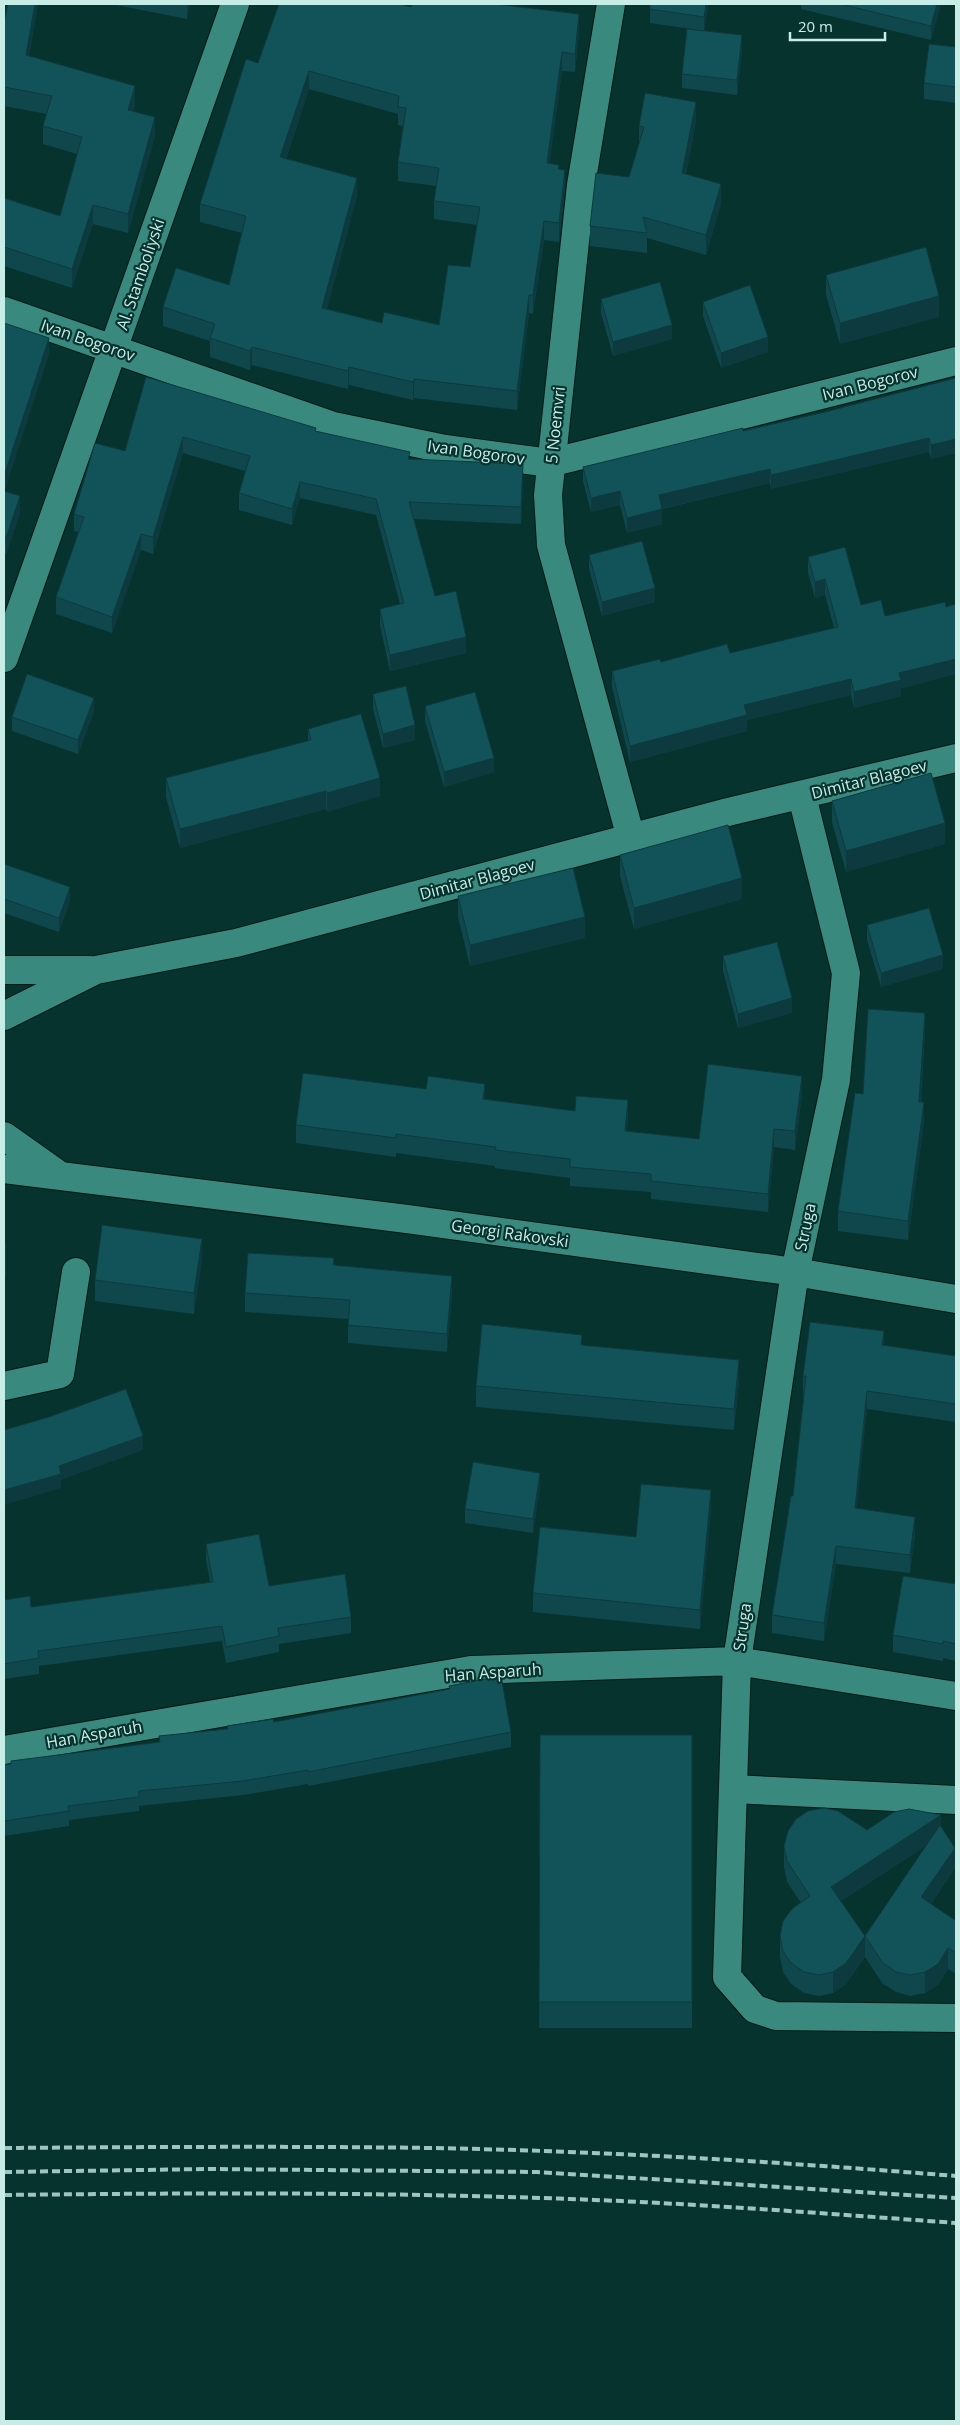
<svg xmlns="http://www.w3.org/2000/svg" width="960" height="2425" font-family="'Open Sans',sans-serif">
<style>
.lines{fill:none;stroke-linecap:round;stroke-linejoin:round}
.minor-casing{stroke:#021916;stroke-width:30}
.minor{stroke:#3a897f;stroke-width:28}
.rail{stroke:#9fc5bf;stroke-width:4;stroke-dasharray:8 4;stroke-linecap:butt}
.wall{fill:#0f474d;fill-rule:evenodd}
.shaded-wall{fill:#0d3a3e}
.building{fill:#125359;stroke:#0d3a3e;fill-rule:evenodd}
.labels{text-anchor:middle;stroke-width:4.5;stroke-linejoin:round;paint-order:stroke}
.street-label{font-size:16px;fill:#c8ece6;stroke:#07332e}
</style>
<rect width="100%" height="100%" fill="#07332e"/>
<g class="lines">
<defs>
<path id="minor" d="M 611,4 L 581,185 L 548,495 L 551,545 L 631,838
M 4,311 L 333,426 L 445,449 L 550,463 L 956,361
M 4,658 L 235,4
M 802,796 L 846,973 L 836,1080 L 795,1272 L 737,1661 L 727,1977 L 755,2009 L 776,2016 L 956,2018
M 4,970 L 90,970
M 4,1016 L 96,970 L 236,943 L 728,812 L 956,758
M 4,1136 L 59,1175
M 4,1169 L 407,1219 L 795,1272 L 956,1299
M 4,1386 L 60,1374 L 76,1272
M 4,1750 L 471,1670 L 737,1661 L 956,1696
M 733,1789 L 956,1800"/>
</defs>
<!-- minor casing -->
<use href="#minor" class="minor-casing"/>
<!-- minor -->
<use href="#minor" class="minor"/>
<!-- rail -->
<path class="rail" d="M 4,2148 C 146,2147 288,2146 430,2148 C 606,2151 781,2162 956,2176
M 4,2172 L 209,2169 L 537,2172 L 956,2198
M 4,2195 C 182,2193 362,2192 540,2198 C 679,2202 818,2213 956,2223"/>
</g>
<!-- wall -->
<path class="wall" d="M 8,4 L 38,4 L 29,56 L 135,105 L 133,111 L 155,136 L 128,233 L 93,224 L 72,288 L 4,266 L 4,198 L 60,216 L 77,154 L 43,144 L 43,126 L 47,114 L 4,106 L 4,22 Z
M 111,4 L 190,4 L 187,19 Z
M 650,4 L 708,4 L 704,31 L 742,50 L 737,95 L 682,88 L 682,74 L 698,30 L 650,23 Z
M 801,4 L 941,4 L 931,40 L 801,9 Z
M 411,7 L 579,32 L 575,72 L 562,71 L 549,164 L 559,169 L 565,188 L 559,242 L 544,240 L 533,314 L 529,313 L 517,410 L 414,398 L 413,400 L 349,385 L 348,389 L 252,365 L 250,370 L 210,357 L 210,341 L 163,326 L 163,307 L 229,285 L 242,233 L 200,222 L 200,204 L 258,63 ZM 309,89 L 398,114 L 398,125 L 403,126 L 398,162 L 398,181 L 436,186 L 434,201 L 434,219 L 477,225 L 470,267 L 439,325 L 382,323 L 327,309 L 357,196 L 286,159 Z
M 956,47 L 956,103 L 924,99 L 924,83 Z
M 696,122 L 686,174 L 721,204 L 706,255 L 647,238 L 647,253 L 590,246 L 590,226 L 629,177 L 639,144 L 639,126 Z
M 826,275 L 939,317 L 840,344 L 826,295 Z
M 601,299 L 672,339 L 613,356 L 601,313 Z
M 703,302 L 768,352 L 721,368 L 703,316 Z
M 4,323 L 49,354 L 4,491 L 20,513 L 6,554 L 4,554 Z
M 146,377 L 316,431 L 410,459 L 523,480 L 521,524 L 414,519 L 435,596 L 466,653 L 390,671 L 380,626 L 380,609 L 400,604 L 376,515 L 300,498 L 292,525 L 239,510 L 239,493 L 245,471 L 183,453 L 153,554 L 141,550 L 112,633 L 56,614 L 56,597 L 79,532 L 74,531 L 74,514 L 125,451 Z
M 956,378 L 956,453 L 931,459 L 929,452 L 771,489 L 770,483 L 662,509 L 662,524 L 627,533 L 620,505 L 591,512 L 583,481 L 583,467 L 825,412 Z
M 589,555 L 655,602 L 602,616 L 589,569 Z
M 808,557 L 861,605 L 901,689 L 901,696 L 854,708 L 851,695 L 747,720 L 747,731 L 630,762 L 612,687 L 612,671 L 661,662 L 730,653 L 834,628 L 825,595 L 815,598 L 808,573 Z
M 373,694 L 415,740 L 383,748 L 373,709 Z
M 425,706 L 494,772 L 444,787 L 425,721 Z
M 94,712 L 78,754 L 12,731 L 12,717 Z
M 308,729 L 380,796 L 327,812 L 326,809 L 180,848 L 166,797 L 166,778 L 308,741 Z
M 832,801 L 945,844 L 846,872 L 832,822 Z
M 620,855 L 742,899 L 634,929 L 620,876 Z
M 4,864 L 70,901 L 59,932 L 4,913 Z
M 458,896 L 585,938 L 470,966 L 458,917 Z
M 867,925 L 943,969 L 881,987 L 867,940 Z
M 723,956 L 792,1013 L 738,1028 L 723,971 Z
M 925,1032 L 921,1102 L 924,1122 L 908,1240 L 838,1231 L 838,1211 L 863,1094 Z
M 802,1094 L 795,1150 L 774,1147 L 768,1212 L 651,1199 L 651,1192 L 570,1186 L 570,1178 L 495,1168 L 495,1166 L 396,1153 L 396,1157 L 296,1143 L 296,1125 L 485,1099 L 628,1119 L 627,1131 L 699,1139 Z
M 202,1260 L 194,1314 L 95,1301 L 95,1280 Z
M 334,1265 L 452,1295 L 447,1352 L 348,1343 L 348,1319 L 245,1312 L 245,1293 Z
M 582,1345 L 739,1381 L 734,1430 L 476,1407 L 476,1386 Z
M 884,1345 L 956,1356 L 956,1422 L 867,1409 L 856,1509 L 915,1535 L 910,1573 L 836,1564 L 824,1641 L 772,1633 L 772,1615 L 793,1496 L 804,1394 L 803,1394 L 803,1376 Z
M 540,1487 L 533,1533 L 465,1523 L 465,1509 Z
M 711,1509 L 700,1629 L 533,1612 L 533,1593 L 636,1537 Z
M 206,1544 L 269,1586 L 351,1617 L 351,1633 L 279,1644 L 279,1652 L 226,1663 L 222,1641 L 39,1666 L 39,1674 L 4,1679 L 4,1600 L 31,1607 L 210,1582 L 206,1560 Z
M 956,1584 L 956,1661 L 943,1658 L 943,1661 L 893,1652 L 893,1635 Z
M 449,1686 L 511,1732 L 511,1747 L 308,1786 L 308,1784 L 243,1795 L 139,1806 L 139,1811 L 69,1820 L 69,1826 L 4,1836 L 4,1765 L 159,1742 L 159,1736 L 227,1729 L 227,1726 L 274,1722 L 449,1689 Z
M 540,1735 L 692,1735 L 692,2028 L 539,2028 Z
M 941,1827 L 955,1868 L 931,1904 L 956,1921 L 956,1974 L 948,1969 L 938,1985 L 925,1993 L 910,1996 L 896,1992 L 883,1984 L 865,1957 L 865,1936 L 926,1846 L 841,1901 L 865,1957 L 846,1984 L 833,1993 L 819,1996 L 804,1993 L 791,1984 L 783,1972 L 780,1957 L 780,1936 L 801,1903 L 787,1882 L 784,1867 L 784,1846 L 867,1830 Z"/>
<!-- shaded-wall -->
<path class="shaded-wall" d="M 35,4 L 38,4 L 26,74 L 26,55 Z
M 187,4 L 190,4 L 187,19 Z
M 706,4 L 708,4 L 704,31 L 704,17 Z
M 937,4 L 941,4 L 931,40 L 931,26 Z
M 579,14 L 579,32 L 575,72 L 575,54 Z
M 742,35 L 742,50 L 737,95 L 737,80 Z
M 562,52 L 562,71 L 547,182 L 547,163 Z
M 309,71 L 309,89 L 280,176 L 280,157 Z
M 135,86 L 135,105 L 128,128 L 128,110 Z
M 696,102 L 696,122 L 682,193 L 682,173 Z
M 155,117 L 155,136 L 128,233 L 128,214 Z
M 565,170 L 565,188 L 559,242 L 559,223 Z
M 357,178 L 357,196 L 322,327 L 322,308 Z
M 721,184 L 721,204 L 706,255 L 706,235 Z
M 93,205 L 93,224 L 72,288 L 72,269 Z
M 544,221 L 544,240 L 533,314 L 533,295 Z
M 529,295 L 529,313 L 517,410 L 517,391 Z
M 939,296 L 939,317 L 840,344 L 840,323 Z
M 672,325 L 672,339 L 613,356 L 613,342 Z
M 768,337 L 768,352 L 721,368 L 721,353 Z
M 49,338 L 49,354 L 4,493 L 4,476 Z
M 252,347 L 252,365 L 250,370 L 250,351 Z
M 349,367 L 349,385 L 348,389 L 348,371 Z
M 414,379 L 414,398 L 413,400 L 413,382 Z
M 183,437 L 183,453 L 153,554 L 153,537 Z
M 929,438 L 929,452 L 771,489 L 771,475 Z
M 956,439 L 956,453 L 931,459 L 931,445 Z
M 523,464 L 523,480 L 521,524 L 521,507 Z
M 770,469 L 770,483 L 659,509 L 659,495 Z
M 300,482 L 300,498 L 292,525 L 292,509 Z
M 620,491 L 620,505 L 591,512 L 591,498 Z
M 20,496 L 20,513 L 6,554 L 6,538 Z
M 662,509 L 662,524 L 627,533 L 627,518 Z
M 141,534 L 141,550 L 112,633 L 112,617 Z
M 825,579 L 825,595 L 815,598 L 815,582 Z
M 655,588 L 655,602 L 602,616 L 602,602 Z
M 466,637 L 466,653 L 390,671 L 390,655 Z
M 956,659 L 956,674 L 901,689 L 901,696 L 854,708 L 854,692 L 899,673 Z
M 851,679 L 851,695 L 747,720 L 747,731 L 630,762 L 630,746 L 744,705 Z
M 94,698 L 94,712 L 78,754 L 78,740 Z
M 415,725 L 415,740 L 383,748 L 383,734 Z
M 494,758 L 494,772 L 444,787 L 444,772 Z
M 380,778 L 380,796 L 327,812 L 327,793 Z
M 326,791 L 326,809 L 180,848 L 180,829 Z
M 945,823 L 945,844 L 846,872 L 846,851 Z
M 742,878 L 742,899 L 634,929 L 634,908 Z
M 70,887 L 70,901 L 59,932 L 59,918 Z
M 585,917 L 585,938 L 470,966 L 470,945 Z
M 943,955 L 943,969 L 881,987 L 881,973 Z
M 792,998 L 792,1013 L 738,1028 L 738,1014 Z
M 925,1013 L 925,1032 L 919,1121 L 919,1102 Z
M 802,1076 L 802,1094 L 795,1150 L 795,1131 Z
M 485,1084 L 485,1102 L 483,1099 Z
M 628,1100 L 628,1119 L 625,1149 L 625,1131 Z
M 924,1102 L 924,1122 L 908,1240 L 908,1221 Z
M 774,1129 L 774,1147 L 768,1212 L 768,1194 Z
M 202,1239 L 202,1260 L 194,1314 L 194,1293 Z
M 6,1249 L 6,1276 L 4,1276 L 4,1250 Z
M 452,1276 L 452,1295 L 447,1352 L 447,1334 Z
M 884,1331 L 884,1349 L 882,1345 Z
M 739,1360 L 739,1381 L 734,1430 L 734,1409 Z
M 867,1391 L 867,1409 L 855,1526 L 855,1508 Z
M 143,1436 L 143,1450 L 61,1480 L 61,1488 L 4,1505 L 4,1490 L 59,1466 Z
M 540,1473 L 540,1487 L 533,1533 L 533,1519 Z
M 711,1490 L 711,1509 L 700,1629 L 700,1610 Z
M 915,1517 L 915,1535 L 910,1573 L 910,1555 Z
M 836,1546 L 836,1564 L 824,1641 L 824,1623 Z
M 941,1815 L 941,1836 L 831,1908 L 831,1887 Z
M 955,1848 L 955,1868 L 921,1918 L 921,1897 Z
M 865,1936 L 865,1957 L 846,1984 L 833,1993 L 833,1972 Z
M 948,1948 L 948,1969 L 938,1985 L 925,1993 L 925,1972 Z"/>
<!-- building -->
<path class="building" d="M 8,4 L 35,4 L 26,55 L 135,86 L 128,110 L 155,117 L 128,214 L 93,205 L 72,269 L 4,247 L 4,198 L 60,216 L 82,137 L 43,126 L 52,96 L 4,87 L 4,22 Z
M 279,4 L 400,4 L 411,7 L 412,4 L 495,4 L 579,14 L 575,54 L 562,52 L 547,163 L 559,165 L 558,169 L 565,170 L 559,223 L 544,221 L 533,295 L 529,295 L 517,391 L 414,379 L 413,382 L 349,367 L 348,371 L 252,347 L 250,351 L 210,338 L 215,324 L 163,307 L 176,268 L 229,285 L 246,216 L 200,204 L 246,59 L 258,63 ZM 309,71 L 399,96 L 398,107 L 406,108 L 398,162 L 439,168 L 434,201 L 480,207 L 470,267 L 448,265 L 439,325 L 384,312 L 382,323 L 322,308 L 357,178 L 280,157 Z
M 650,4 L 706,4 L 704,17 L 650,9 Z
M 840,4 L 937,4 L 931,26 Z
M 687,29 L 742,35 L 737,80 L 682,74 Z
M 929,44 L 956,47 L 956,87 L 924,83 Z
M 645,93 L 696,102 L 682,173 L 721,184 L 706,235 L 643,217 L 647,233 L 590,226 L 596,173 L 629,177 L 644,127 L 639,126 Z
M 926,247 L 939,296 L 840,323 L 826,275 Z
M 660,282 L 672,325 L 613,342 L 601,299 Z
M 750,285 L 768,337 L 721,353 L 703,302 Z
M 4,323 L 49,338 L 4,476 Z
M 146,377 L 316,428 L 315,431 L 410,452 L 408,459 L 523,464 L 521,507 L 409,502 L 435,596 L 456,591 L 466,637 L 390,655 L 380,609 L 404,603 L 376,499 L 300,482 L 292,509 L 239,493 L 250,456 L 183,437 L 153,537 L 141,534 L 112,617 L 56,597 L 84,517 L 74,514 L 95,443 L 125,451 Z
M 956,378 L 956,439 L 931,445 L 929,438 L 771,475 L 770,469 L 659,495 L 662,509 L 627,518 L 620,491 L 591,498 L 583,467 L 743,428 L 743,431 L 825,412 Z
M 4,491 L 20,496 L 6,538 L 4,537 Z
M 642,541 L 655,588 L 602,602 L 589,555 Z
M 845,547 L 861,605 L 881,600 L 885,616 L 945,602 L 946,607 L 956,604 L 956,659 L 899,673 L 901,680 L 854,692 L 851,679 L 744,705 L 747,715 L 630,746 L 612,671 L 660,659 L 661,662 L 727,644 L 730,653 L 838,627 L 825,579 L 815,582 L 808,557 Z
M 27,674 L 94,698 L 78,740 L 12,717 Z
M 406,686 L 415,725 L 383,734 L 373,694 Z
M 475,692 L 494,758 L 444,772 L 425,706 Z
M 361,714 L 380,778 L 327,793 L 326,791 L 180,829 L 166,778 L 311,740 L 308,729 Z
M 931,773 L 945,823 L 846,851 L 832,801 Z
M 728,825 L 742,878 L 634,908 L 620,855 Z
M 4,864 L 70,887 L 59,918 L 4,899 Z
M 573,868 L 585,917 L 470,945 L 458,896 Z
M 929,908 L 943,955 L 881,973 L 867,925 Z
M 777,942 L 792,998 L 738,1014 L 723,956 Z
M 868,1009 L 925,1013 L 919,1102 L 924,1102 L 908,1221 L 838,1211 L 855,1093 L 863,1094 Z
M 708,1064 L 802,1076 L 795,1131 L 774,1129 L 768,1194 L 651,1181 L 651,1174 L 570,1167 L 570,1159 L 495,1150 L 496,1147 L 396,1134 L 396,1138 L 296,1125 L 303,1073 L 426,1089 L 428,1076 L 485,1084 L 483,1099 L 575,1111 L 576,1096 L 628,1100 L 625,1131 L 699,1139 Z
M 102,1225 L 202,1239 L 194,1293 L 95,1280 Z
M 4,1239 L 6,1249 L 4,1250 Z
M 248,1253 L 334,1258 L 333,1265 L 452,1276 L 447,1334 L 348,1325 L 350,1300 L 245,1293 Z
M 810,1322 L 884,1331 L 882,1345 L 956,1356 L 956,1404 L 867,1391 L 855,1508 L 915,1517 L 910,1555 L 836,1546 L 824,1623 L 772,1615 L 791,1496 L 793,1496 L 806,1376 L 803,1376 Z
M 482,1324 L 582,1335 L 581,1345 L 739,1360 L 734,1409 L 476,1386 Z
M 126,1389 L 143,1436 L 59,1466 L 61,1474 L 4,1490 L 4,1430 L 49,1417 Z
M 473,1462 L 540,1473 L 533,1519 L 465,1509 Z
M 641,1484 L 711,1490 L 700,1610 L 533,1593 L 540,1527 L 636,1537 Z
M 259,1534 L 269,1586 L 345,1574 L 351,1617 L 278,1628 L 279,1636 L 226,1647 L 222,1626 L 38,1651 L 39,1658 L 4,1664 L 4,1600 L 30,1596 L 31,1607 L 213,1582 L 206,1544 Z
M 903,1576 L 956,1584 L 956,1644 L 943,1641 L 943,1644 L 893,1635 Z
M 501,1676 L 511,1732 L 308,1772 L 308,1770 L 243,1781 L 139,1791 L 139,1797 L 68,1806 L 69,1811 L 4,1821 L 4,1765 L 11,1764 L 11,1761 L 160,1742 L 159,1736 L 228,1729 L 227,1726 L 273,1719 L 274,1722 L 450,1689 L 449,1686 Z
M 540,1735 L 692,1735 L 692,2002 L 539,2002 Z
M 824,1808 L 838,1811 L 867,1830 L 894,1812 L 909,1809 L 941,1815 L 831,1887 L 865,1936 L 846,1963 L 833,1972 L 819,1975 L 804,1972 L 791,1963 L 783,1951 L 780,1936 L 783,1921 L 792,1909 L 810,1896 L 787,1861 L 784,1846 L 788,1831 L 796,1819 L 808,1811 Z
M 940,1825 L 955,1848 L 921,1897 L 956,1921 L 956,1953 L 948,1948 L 938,1964 L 925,1972 L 910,1975 L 896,1972 L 883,1963 L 865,1936 Z"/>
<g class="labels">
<!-- street labels -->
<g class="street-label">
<text transform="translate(140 274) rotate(-71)" y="6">Al. Stamboliyski</text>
<text transform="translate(88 340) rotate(19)" y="6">Ivan Bogorov</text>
<text transform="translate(870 383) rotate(-14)" y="6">Ivan Bogorov</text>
<text transform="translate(555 425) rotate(-84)" y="6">5 Noemvri</text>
<text transform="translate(476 452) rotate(8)" y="6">Ivan Bogorov</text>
<text transform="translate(869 779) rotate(-14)" y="6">Dimitar Blagoev</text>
<text transform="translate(477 879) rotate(-15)" y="6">Dimitar Blagoev</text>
<text transform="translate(805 1227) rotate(-78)" y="6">Struga</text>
<text transform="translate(510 1233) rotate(8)" y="6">Georgi Rakovski</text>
<text transform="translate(742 1627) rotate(-82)" y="6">Struga</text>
<text transform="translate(493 1672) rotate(-4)" y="6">Han Asparuh</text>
<text transform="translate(94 1734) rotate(-10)" y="6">Han Asparuh</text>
</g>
</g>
<!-- border -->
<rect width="960" height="2425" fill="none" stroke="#c8ece6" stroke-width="10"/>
<!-- scale -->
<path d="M790 32v8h95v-8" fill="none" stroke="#c8ece6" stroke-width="2.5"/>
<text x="798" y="32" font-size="15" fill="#c8ece6" stroke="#07332e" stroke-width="4" paint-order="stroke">20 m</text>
</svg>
